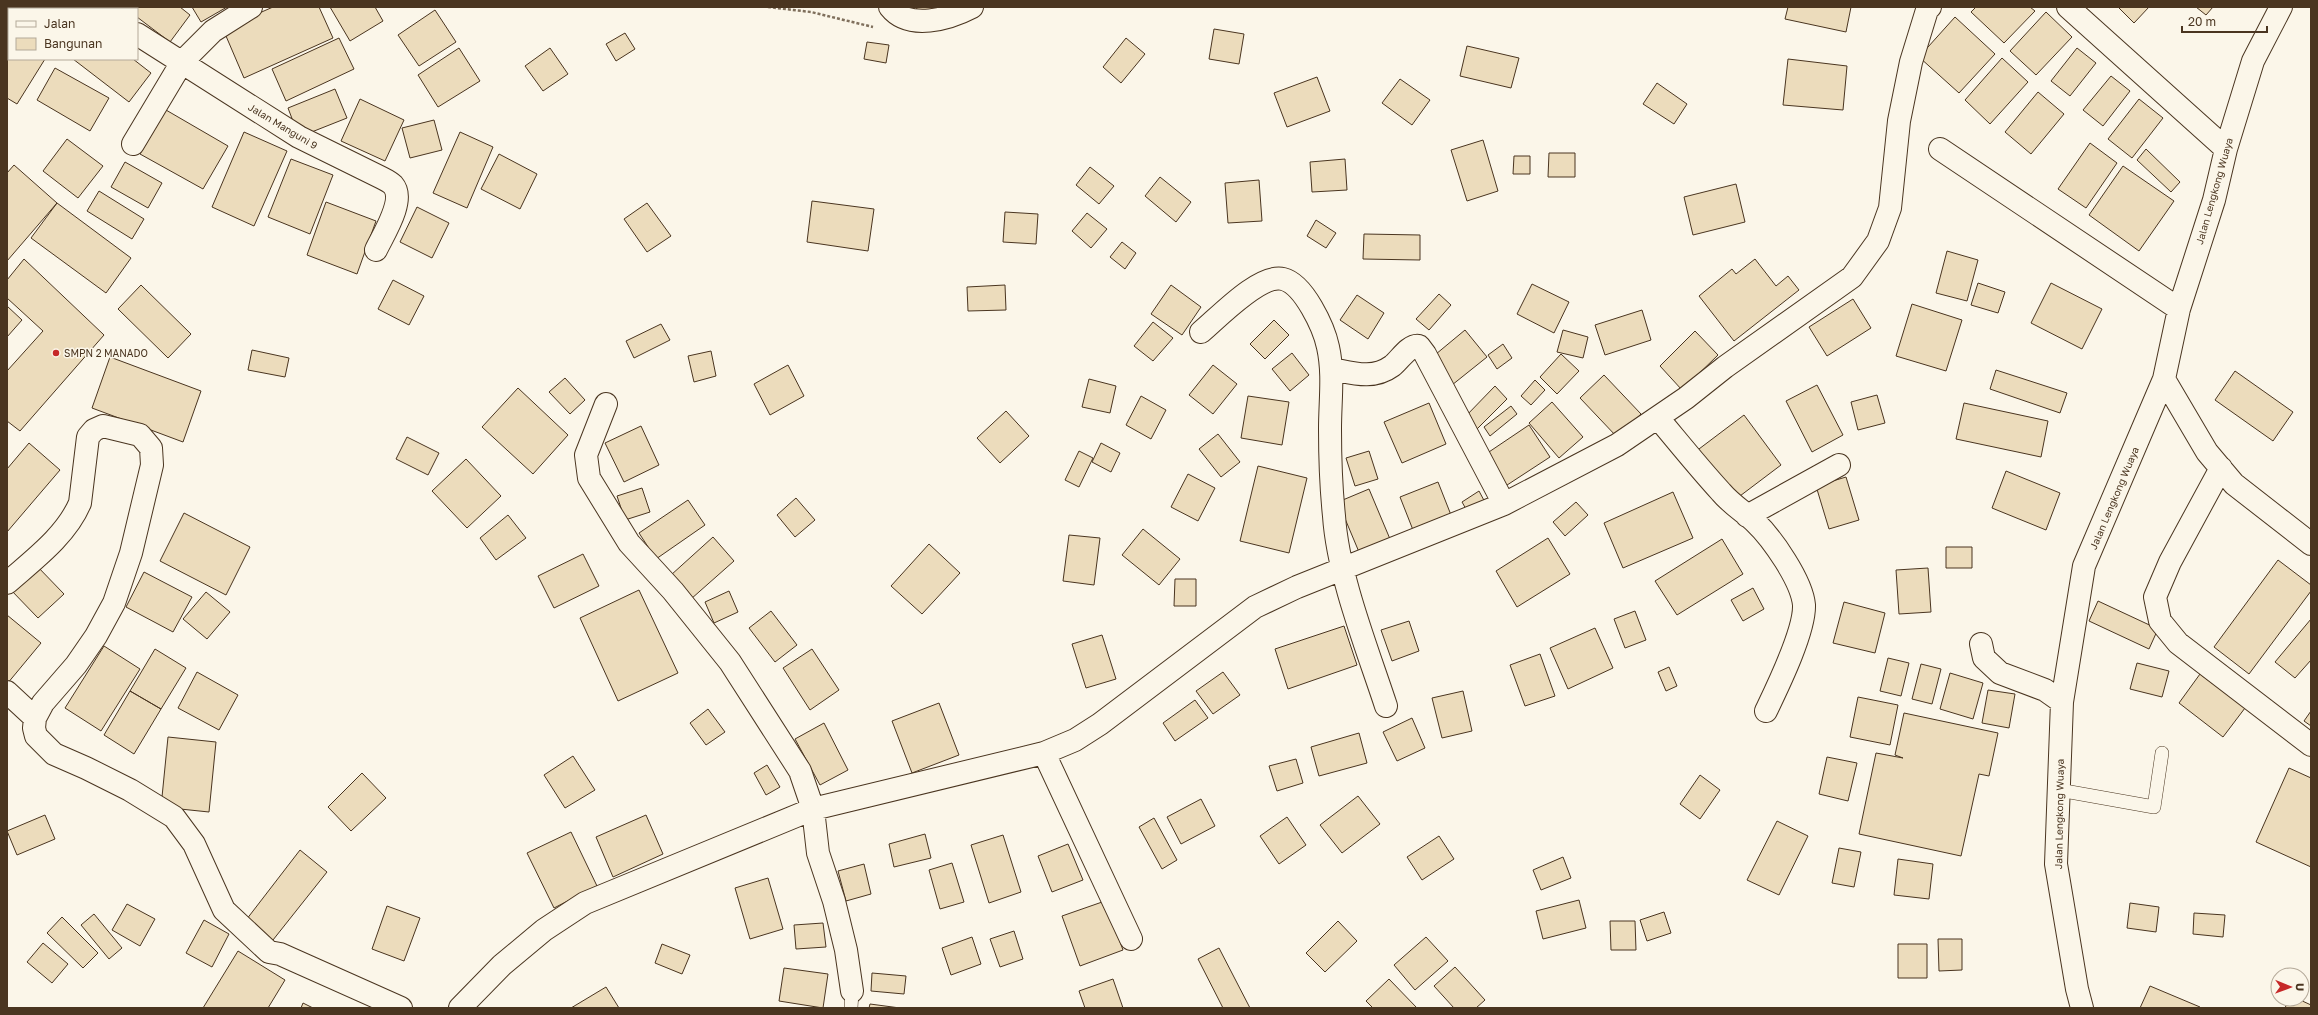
<svg xmlns="http://www.w3.org/2000/svg" width="2318" height="1015" font-family="'Golos Text',sans-serif">
<style>
.building{fill:#ecdcbc;stroke:#4a3520}
.lines{fill:none;stroke-linecap:round;stroke-linejoin:round}
.lane-casing{stroke:#4a3520;stroke-width:14}
.street-casing{stroke:#4a3520;stroke-width:24}
.path{stroke:#7f6f5c;stroke-width:2.5;stroke-dasharray:3 2;stroke-linecap:butt}
.lane{stroke:#fbf6e9;stroke-width:13}
.street{stroke:#fbf6e9;stroke-width:22}
.poi-dot{fill:#c62828;stroke:#fbf6e9;stroke-width:1.5}
.labels{text-anchor:middle;stroke-width:3;stroke-linejoin:round;paint-order:stroke}
.street-label{font-size:10px;fill:#4a3520;stroke:#fbf6e9}
.poi-label{font-size:10px;fill:#4a3520;stroke:#fbf6e9;text-anchor:start}
</style>
<rect width="100%" height="100%" fill="#fbf6e9"/>
<!-- building -->
<path class="building" d="M 7,7 L 75,7 L 77,8 L 9,9 L 9,31 L 7,29 Z
M 127,7 L 180,7 L 190,15 L 170,42 L 137,17 L 137,9 L 127,9 Z
M 192,7 L 227,7 L 201,22 Z
M 273,7 L 319,7 L 333,38 L 244,78 L 223,29 Z
M 330,7 L 375,7 L 383,21 L 350,41 Z
M 916,7 L 934,7 L 936,11 L 921,17 Z
M 1788,7 L 1851,7 L 1846,32 L 1785,19 Z
M 1976,7 L 2030,7 L 2035,11 L 2004,43 L 1971,12 Z
M 2118,7 L 2149,7 L 2134,23 Z
M 2196,7 L 2213,7 L 2206,15 Z
M 435,10 L 456,42 L 419,66 L 398,35 Z
M 2046,12 L 2072,37 L 2036,75 L 2010,51 Z
M 1955,17 L 1995,54 L 1959,93 L 1919,57 Z
M 7,29 L 9,31 L 9,59 L 45,59 L 17,104 L 7,98 Z
M 1214,29 L 1244,34 L 1239,64 L 1209,59 Z
M 625,33 L 635,49 L 616,61 L 606,44 Z
M 339,38 L 354,69 L 286,101 L 272,69 Z
M 1126,38 L 1145,54 L 1121,83 L 1103,67 Z
M 867,42 L 889,45 L 886,63 L 864,59 Z
M 1467,46 L 1519,58 L 1511,88 L 1460,76 Z
M 459,48 L 480,81 L 438,107 L 418,75 Z
M 550,48 L 568,74 L 543,91 L 525,66 Z
M 2077,48 L 2096,63 L 2070,96 L 2051,81 Z
M 2002,58 L 2028,82 L 1990,124 L 1965,100 Z
M 73,59 L 133,59 L 151,73 L 129,102 Z
M 1788,59 L 1847,66 L 1843,110 L 1783,105 Z
M 55,68 L 109,98 L 90,131 L 37,100 Z
M 2111,76 L 2130,91 L 2103,126 L 2083,110 Z
M 1317,77 L 1330,111 L 1287,127 L 1274,93 Z
M 1400,79 L 1430,100 L 1412,125 L 1382,103 Z
M 1657,83 L 1687,104 L 1674,124 L 1643,104 Z
M 335,89 L 347,118 L 299,137 L 288,108 Z
M 2038,92 L 2064,114 L 2031,154 L 2005,132 Z
M 360,99 L 404,120 L 385,161 L 341,141 Z
M 2139,99 L 2163,118 L 2132,158 L 2108,139 Z
M 166,110 L 228,146 L 203,189 L 140,154 Z
M 434,120 L 442,150 L 410,158 L 402,128 Z
M 244,132 L 287,151 L 254,226 L 212,207 Z
M 460,132 L 493,147 L 467,208 L 433,193 Z
M 67,139 L 103,166 L 78,198 L 43,171 Z
M 1483,140 L 1498,191 L 1467,201 L 1451,150 Z
M 2090,143 L 2117,163 L 2086,208 L 2058,189 Z
M 2146,149 L 2180,182 L 2171,192 L 2137,160 Z
M 1549,153 L 1575,153 L 1575,177 L 1548,177 Z
M 499,154 L 537,174 L 520,209 L 481,189 Z
M 1514,156 L 1530,156 L 1530,174 L 1513,174 Z
M 291,159 L 333,175 L 310,234 L 268,217 Z
M 1345,159 L 1347,190 L 1312,192 L 1310,162 Z
M 125,162 L 162,183 L 148,208 L 111,187 Z
M 14,165 L 57,203 L 7,261 L 7,173 Z
M 2123,166 L 2174,201 L 2139,251 L 2089,215 Z
M 1090,167 L 1114,186 L 1099,204 L 1076,185 Z
M 1160,177 L 1191,202 L 1176,222 L 1145,196 Z
M 1259,180 L 1262,221 L 1228,223 L 1225,183 Z
M 1736,184 L 1745,222 L 1693,235 L 1684,197 Z
M 99,191 L 144,219 L 132,239 L 87,211 Z
M 812,201 L 874,209 L 868,251 L 807,242 Z
M 326,202 L 376,221 L 357,274 L 307,255 Z
M 57,203 L 131,258 L 106,293 L 31,238 Z
M 647,203 L 671,236 L 647,252 L 624,219 Z
M 417,207 L 449,223 L 432,258 L 400,242 Z
M 1005,212 L 1038,214 L 1036,244 L 1003,242 Z
M 1087,213 L 1107,229 L 1091,248 L 1072,231 Z
M 1316,220 L 1336,233 L 1326,248 L 1307,236 Z
M 1364,234 L 1420,235 L 1420,260 L 1363,259 Z
M 1122,242 L 1136,253 L 1125,269 L 1110,257 Z
M 1947,251 L 1978,260 L 1967,301 L 1936,293 Z
M 24,259 L 104,335 L 20,431 L 7,421 L 7,371 L 43,331 L 7,298 L 7,280 Z
M 1755,259 L 1776,286 L 1788,276 L 1799,290 L 1734,341 L 1699,296 L 1732,269 L 1736,274 Z
M 393,280 L 424,296 L 409,325 L 378,309 Z
M 1978,283 L 2005,292 L 1998,313 L 1971,305 Z
M 2051,283 L 2102,309 L 2082,349 L 2031,323 Z
M 1532,284 L 1569,302 L 1554,333 L 1517,314 Z
M 141,285 L 191,334 L 168,358 L 118,309 Z
M 1005,285 L 1006,310 L 968,311 L 967,287 Z
M 1171,285 L 1201,307 L 1182,335 L 1151,314 Z
M 1439,294 L 1451,305 L 1429,330 L 1416,319 Z
M 1357,295 L 1384,313 L 1368,339 L 1340,320 Z
M 1853,299 L 1871,328 L 1827,356 L 1809,327 Z
M 1912,304 L 1962,320 L 1946,371 L 1896,356 Z
M 7,306 L 22,320 L 7,337 Z
M 1642,310 L 1651,340 L 1605,355 L 1595,325 Z
M 1274,320 L 1289,335 L 1265,359 L 1250,344 Z
M 1153,322 L 1173,338 L 1153,361 L 1134,346 Z
M 661,324 L 670,340 L 634,358 L 626,341 Z
M 1465,330 L 1487,357 L 1452,385 L 1430,359 Z
M 1563,330 L 1588,337 L 1583,358 L 1557,352 Z
M 1695,331 L 1718,355 L 1682,390 L 1660,366 Z
M 1503,344 L 1512,358 L 1497,369 L 1488,355 Z
M 252,350 L 289,358 L 285,377 L 248,370 Z
M 711,351 L 716,376 L 694,382 L 688,356 Z
M 1292,353 L 1309,375 L 1290,391 L 1272,369 Z
M 1561,354 L 1579,371 L 1557,394 L 1540,377 Z
M 110,357 L 201,391 L 183,442 L 92,408 Z
M 788,365 L 804,396 L 770,415 L 754,384 Z
M 1213,365 L 1237,384 L 1213,414 L 1189,395 Z
M 1996,370 L 2067,393 L 2060,413 L 1990,389 Z
M 2235,371 L 2293,412 L 2273,441 L 2215,400 Z
M 1604,375 L 1641,414 L 1617,437 L 1580,398 Z
M 565,378 L 585,400 L 570,414 L 549,392 Z
M 1089,379 L 1116,386 L 1110,413 L 1082,407 Z
M 1535,380 L 1545,390 L 1531,405 L 1521,396 Z
M 1817,385 L 1843,435 L 1812,452 L 1786,401 Z
M 1495,386 L 1507,399 L 1476,430 L 1464,418 Z
M 518,388 L 568,435 L 533,474 L 482,427 Z
M 1877,395 L 1885,423 L 1858,430 L 1851,402 Z
M 1141,396 L 1166,410 L 1151,439 L 1126,425 Z
M 1248,396 L 1289,402 L 1282,445 L 1241,438 Z
M 1552,402 L 1583,437 L 1559,458 L 1529,423 Z
M 1429,403 L 1446,444 L 1402,463 L 1384,422 Z
M 1964,403 L 2048,421 L 2041,457 L 1956,439 Z
M 1511,406 L 1517,414 L 1490,436 L 1484,427 Z
M 1006,411 L 1029,436 L 1000,463 L 977,438 Z
M 1744,415 L 1781,465 L 1732,502 L 1695,452 Z
M 1529,425 L 1550,457 L 1501,489 L 1480,458 Z
M 641,426 L 659,465 L 624,482 L 605,443 Z
M 1218,434 L 1240,462 L 1221,477 L 1199,449 Z
M 407,437 L 439,453 L 428,475 L 396,459 Z
M 29,443 L 60,470 L 7,532 L 7,469 Z
M 1101,443 L 1120,453 L 1111,472 L 1092,462 Z
M 1079,451 L 1093,458 L 1079,487 L 1065,480 Z
M 1369,451 L 1378,479 L 1355,486 L 1346,458 Z
M 466,459 L 501,496 L 467,528 L 432,491 Z
M 1258,466 L 1307,478 L 1289,553 L 1240,541 Z
M 2006,471 L 2060,493 L 2046,530 L 1992,508 Z
M 1188,474 L 1215,488 L 1198,521 L 1171,507 Z
M 1846,477 L 1859,520 L 1829,529 L 1816,486 Z
M 1438,482 L 1451,515 L 1413,530 L 1400,497 Z
M 642,488 L 650,512 L 625,520 L 617,496 Z
M 1369,489 L 1390,539 L 1359,552 L 1338,502 Z
M 1479,491 L 1487,506 L 1470,516 L 1462,502 Z
M 1673,492 L 1693,538 L 1623,568 L 1604,523 Z
M 796,498 L 815,520 L 795,537 L 777,515 Z
M 688,500 L 705,525 L 656,559 L 639,533 Z
M 1576,502 L 1588,515 L 1565,536 L 1553,522 Z
M 184,513 L 250,547 L 226,595 L 160,561 Z
M 508,515 L 526,538 L 496,560 L 480,538 Z
M 1143,529 L 1180,559 L 1159,585 L 1122,555 Z
M 1069,535 L 1100,538 L 1094,585 L 1063,581 Z
M 713,537 L 734,561 L 691,599 L 671,575 Z
M 1548,538 L 1570,574 L 1517,607 L 1496,571 Z
M 1722,539 L 1743,574 L 1677,615 L 1655,581 Z
M 929,544 L 960,573 L 922,614 L 891,586 Z
M 1946,547 L 1972,547 L 1972,568 L 1946,568 Z
M 583,554 L 599,586 L 554,608 L 538,576 Z
M 2278,560 L 2311,585 L 2311,591 L 2249,674 L 2214,647 Z
M 35,564 L 64,594 L 38,618 L 10,589 Z
M 1928,568 L 1931,612 L 1899,614 L 1896,570 Z
M 144,572 L 192,597 L 173,632 L 126,607 Z
M 1175,579 L 1196,579 L 1196,606 L 1174,606 Z
M 1753,588 L 1764,609 L 1743,621 L 1731,600 Z
M 639,590 L 678,673 L 618,701 L 580,618 Z
M 729,591 L 738,612 L 714,623 L 705,602 Z
M 206,592 L 230,612 L 207,639 L 183,619 Z
M 2098,601 L 2158,629 L 2149,649 L 2089,621 Z
M 1844,602 L 1885,613 L 1875,653 L 1833,643 Z
M 771,611 L 797,645 L 775,662 L 749,628 Z
M 1635,611 L 1646,640 L 1625,648 L 1614,619 Z
M 7,615 L 41,643 L 7,684 Z
M 2311,619 L 2311,660 L 2295,678 L 2275,662 Z
M 1409,621 L 1419,651 L 1392,661 L 1381,630 Z
M 1344,626 L 1357,665 L 1288,689 L 1275,649 Z
M 1595,628 L 1613,668 L 1568,689 L 1550,648 Z
M 1102,635 L 1116,679 L 1086,688 L 1072,644 Z
M 104,646 L 140,669 L 101,731 L 65,708 Z
M 155,649 L 186,668 L 161,709 L 130,691 Z
M 812,649 L 839,690 L 810,710 L 783,668 Z
M 1540,654 L 1555,696 L 1525,706 L 1510,665 Z
M 1888,658 L 1909,663 L 1901,696 L 1880,691 Z
M 2137,663 L 2169,671 L 2162,697 L 2130,689 Z
M 1921,664 L 1941,669 L 1932,704 L 1912,699 Z
M 1669,667 L 1677,686 L 1666,691 L 1658,672 Z
M 197,672 L 238,695 L 219,730 L 178,708 Z
M 1223,672 L 1240,695 L 1213,714 L 1196,691 Z
M 1950,673 L 1983,683 L 1973,719 L 1940,709 Z
M 2200,674 L 2245,708 L 2223,737 L 2179,703 Z
M 1988,690 L 2015,694 L 2009,728 L 1982,723 Z
M 130,691 L 161,709 L 134,754 L 104,735 Z
M 1463,691 L 1472,731 L 1442,738 L 1432,698 Z
M 1858,697 L 1898,705 L 1890,745 L 1850,737 Z
M 1195,700 L 1208,718 L 1175,741 L 1163,723 Z
M 939,703 L 959,755 L 912,773 L 892,721 Z
M 708,709 L 725,732 L 706,745 L 690,723 Z
M 2311,711 L 2311,726 L 2304,721 Z
M 1904,713 L 1998,733 L 1989,776 L 1979,774 L 1961,856 L 1859,834 L 1876,753 L 1903,758 L 1895,755 Z
M 1412,718 L 1425,748 L 1397,761 L 1383,732 Z
M 824,723 L 848,770 L 820,785 L 795,739 Z
M 1359,733 L 1367,763 L 1319,776 L 1311,747 Z
M 168,737 L 216,742 L 209,812 L 161,807 Z
M 573,756 L 595,790 L 565,808 L 544,775 Z
M 1827,757 L 1857,763 L 1848,801 L 1819,794 Z
M 1296,759 L 1303,783 L 1277,791 L 1269,766 Z
M 767,765 L 780,787 L 766,795 L 754,773 Z
M 2289,768 L 2311,778 L 2311,867 L 2256,842 Z
M 362,773 L 386,798 L 351,831 L 328,807 Z
M 1700,775 L 1720,790 L 1700,819 L 1680,804 Z
M 1358,796 L 1380,824 L 1342,853 L 1320,825 Z
M 1201,799 L 1215,826 L 1181,844 L 1167,817 Z
M 45,815 L 55,839 L 17,855 L 7,831 Z
M 646,815 L 663,854 L 613,877 L 596,837 Z
M 1287,817 L 1306,845 L 1279,864 L 1260,836 Z
M 1154,818 L 1177,860 L 1162,869 L 1139,827 Z
M 1777,821 L 1808,836 L 1779,895 L 1747,880 Z
M 571,832 L 597,886 L 554,908 L 527,853 Z
M 925,834 L 931,858 L 894,867 L 889,844 Z
M 1003,835 L 1021,892 L 989,903 L 971,845 Z
M 1439,836 L 1454,859 L 1422,880 L 1407,857 Z
M 1068,844 L 1083,880 L 1052,892 L 1038,856 Z
M 1839,848 L 1861,852 L 1854,887 L 1832,883 Z
M 300,850 L 327,872 L 269,945 L 243,924 Z
M 1563,857 L 1571,878 L 1541,890 L 1533,870 Z
M 1898,859 L 1933,864 L 1929,899 L 1894,895 Z
M 952,863 L 964,902 L 940,909 L 929,870 Z
M 864,864 L 871,894 L 846,901 L 838,871 Z
M 768,878 L 783,929 L 750,939 L 735,888 Z
M 1579,900 L 1586,928 L 1543,939 L 1536,911 Z
M 1105,901 L 1123,950 L 1080,966 L 1062,916 Z
M 2130,903 L 2159,907 L 2156,932 L 2127,928 Z
M 127,904 L 155,919 L 140,946 L 112,930 Z
M 387,906 L 420,918 L 404,961 L 372,949 Z
M 1664,912 L 1671,933 L 1647,941 L 1640,920 Z
M 2194,913 L 2225,915 L 2223,937 L 2193,934 Z
M 94,914 L 122,948 L 109,959 L 81,925 Z
M 62,917 L 98,953 L 83,968 L 47,933 Z
M 204,920 L 229,934 L 212,967 L 186,953 Z
M 1338,921 L 1357,941 L 1325,972 L 1306,953 Z
M 1610,921 L 1635,921 L 1636,950 L 1611,950 Z
M 823,923 L 826,947 L 796,949 L 794,925 Z
M 1014,931 L 1023,959 L 1000,967 L 990,939 Z
M 972,937 L 981,964 L 951,975 L 942,948 Z
M 1426,937 L 1448,961 L 1415,990 L 1394,965 Z
M 1938,939 L 1962,939 L 1962,970 L 1939,971 Z
M 43,943 L 68,964 L 52,983 L 27,962 Z
M 662,944 L 690,955 L 682,974 L 655,963 Z
M 1898,944 L 1927,944 L 1927,978 L 1898,978 Z
M 1219,948 L 1250,1008 L 1223,1008 L 1198,959 Z
M 238,951 L 285,980 L 268,1008 L 203,1008 Z
M 1455,967 L 1485,1000 L 1476,1008 L 1454,1008 L 1434,986 Z
M 784,968 L 828,974 L 823,1008 L 779,1001 Z
M 872,973 L 906,976 L 904,994 L 871,991 Z
M 1113,979 L 1123,1008 L 1085,1008 L 1079,991 Z
M 1389,979 L 1417,1008 L 1373,1008 L 1366,1001 Z
M 2150,986 L 2200,1007 L 2200,1008 L 2140,1008 Z
M 606,987 L 619,1008 L 571,1008 Z
M 2289,999 L 2298,999 L 2311,1005 L 2311,1008 L 2285,1008 Z
M 303,1003 L 313,1008 L 301,1008 Z
M 870,1004 L 900,1008 L 869,1008 Z"/>
<g class="lines">
<defs>
<path id="lane" d="M 2059,790 L 2154,807 L 2162,753
M 851,1008 L 852,991"/>
<path id="street" d="M 92,7 L 96,9
M 890,7 C 909,31 949,19 972,7
M 2068,7 L 2226,149
M 137,34 L 299,137 L 382,178 C 386,180 390,182 393,185 C 406,200 383,235 376,250
M 133,144 L 182,62 L 213,31 L 251,7
M 1940,149 L 2179,309
M 1201,332 C 1218,318 1260,273 1283,279 C 1304,284 1324,328 1328,347 C 1334,374 1330,401 1330,429 C 1330,458 1331,487 1334,516 C 1338,576 1367,648 1386,706
M 1332,369 C 1353,373 1373,380 1392,366 C 1399,361 1409,344 1419,346 L 1425,354 L 1504,504
M 2164,379 L 2207,452 L 2234,484 L 2311,544
M 606,404 L 586,455 L 589,478 L 629,543 L 673,591 L 730,662 L 800,771 L 813,809 L 818,853 L 834,901 L 846,950 L 852,991
M 1658,418 C 1679,443 1699,468 1721,492 C 1731,504 1744,512 1755,522 C 1772,538 1802,581 1804,605 C 1805,631 1778,686 1766,711
M 2221,468 L 2170,562 L 2155,597 L 2160,621 L 2178,643 L 2311,745
M 1747,516 L 1839,465
M 7,583 C 33,560 66,536 80,503 L 88,437 L 94,430 L 103,426 L 140,435 L 151,448 L 152,465 L 131,553 L 114,603 L 96,636 L 76,665 L 43,703 L 35,718 L 34,728 L 36,736 L 54,754 L 86,768 L 130,790 L 174,817 L 194,844 L 224,910 L 269,952 L 280,954 L 401,1008
M 1981,644 L 1984,658 L 2000,673 L 2045,690 L 2062,702
M 7,692 L 35,718
M 1044,753 L 1131,939
M 460,1008 L 502,965 L 544,930 L 585,903 L 813,809 L 1044,753 L 1075,740 L 1100,724 L 1255,607 L 1297,587 L 1504,504 L 1617,445 L 1686,398 L 1725,367 L 1852,277 L 1878,241 L 1890,208 L 1899,121 L 1911,62 L 1927,10 L 1930,7
M 2082,1008 L 2077,989 L 2056,864 L 2062,702 L 2084,566 L 2164,379 L 2179,309 L 2214,200 L 2226,149 L 2253,61 L 2281,7"/>
</defs>
<!-- lane casing -->
<use href="#lane" class="lane-casing"/>
<!-- street casing -->
<use href="#street" class="street-casing"/>
<!-- path -->
<path class="path" d="M 768,7 L 811,12 L 873,27"/>
<!-- lane -->
<use href="#lane" class="lane"/>
<!-- street -->
<use href="#street" class="street"/>
</g>
<!-- markers -->
<circle class="poi-dot" cx="56" cy="353" r="4"/>
<g class="labels">
<!-- street labels -->
<g class="street-label">
<text transform="translate(283 126) rotate(31)" y="4">Jalan Manguni 9</text>
<text transform="translate(2214 191) rotate(-74)" y="4">Jalan Lengkong Wuaya</text>
<text transform="translate(2114 498) rotate(-67)" y="4">Jalan Lengkong Wuaya</text>
<text transform="translate(2059 814) rotate(-89)" y="4">Jalan Lengkong Wuaya</text>
</g>
<!-- poi labels -->
<g class="poi-label">
<text x="64" y="357">SMPN 2 MANADO</text>
</g>
</g>
<!-- border -->
<rect width="2318" height="1015" fill="none" stroke="#4a3520" stroke-width="16"/>
<!-- legend -->
<rect x="8" y="8" width="130" height="52" fill="#fbf6e9" stroke="#b4a999"/>
<rect x="16" y="21" width="20" height="6" fill="#fbf6e9" stroke="#b4a999"/>
<text x="44" y="28" font-size="12" fill="#4a3520">Jalan</text>
<rect x="16" y="38" width="20" height="12" fill="#ecdcbc" stroke="#b4a999"/>
<text x="44" y="48" font-size="12" fill="#4a3520">Bangunan</text>
<!-- north arrow -->
<g transform="translate(2290 987) rotate(91)"><circle r="19" fill="#fbf6e9" stroke="#b4a999"/>
<path d="M0-3L7 15L0 10L-7 15Z" fill="#c62828"/>
<text y="-6" font-size="11" font-weight="bold" text-anchor="middle" fill="#4a3520">U</text>
</g>
<!-- scale -->
<path d="M2182 26v6h85v-6" fill="none" stroke="#4a3520" stroke-width="2"/>
<text x="2188" y="26" font-size="12" fill="#4a3520" stroke="#fbf6e9" stroke-width="3" paint-order="stroke">20 m</text>
</svg>
